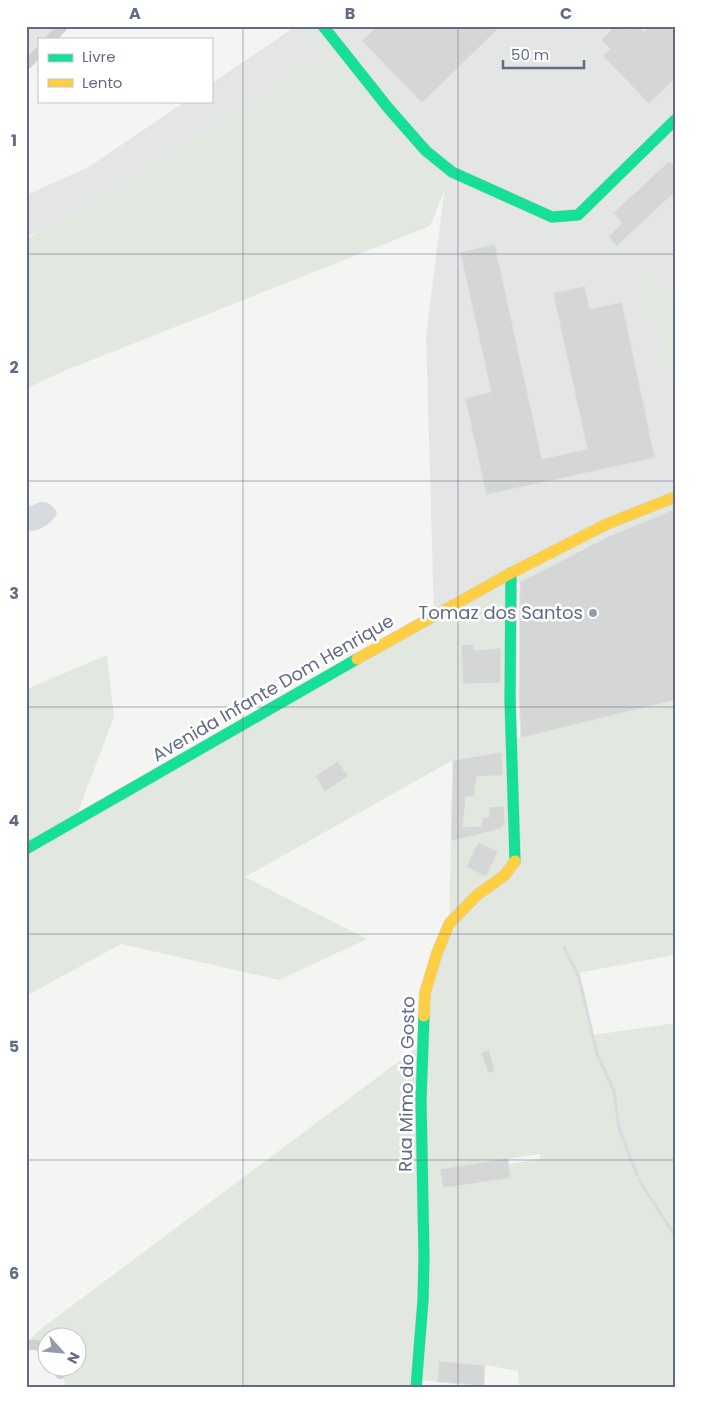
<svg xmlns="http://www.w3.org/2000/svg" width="701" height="1414" font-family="Poppins,sans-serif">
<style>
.built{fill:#e4e5e5}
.green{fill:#e2e8e0;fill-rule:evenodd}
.water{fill:#d7dbdf}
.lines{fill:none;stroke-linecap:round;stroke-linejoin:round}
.stream{stroke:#d7dbdf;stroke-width:3}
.building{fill:#d5d6d6;stroke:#e4e4e2}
.fast-casing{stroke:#d2d3d4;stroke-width:12}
.slow-casing{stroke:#d2d3d4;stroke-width:12}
.street{stroke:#d0d0d2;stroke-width:10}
.fast{stroke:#16e098;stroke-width:11}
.slow{stroke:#ffcf43;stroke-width:11}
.grid{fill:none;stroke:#626b86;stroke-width:1;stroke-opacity:0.55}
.poi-dot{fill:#959bac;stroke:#fff;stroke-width:2}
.labels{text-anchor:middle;stroke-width:5;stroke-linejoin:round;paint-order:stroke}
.poi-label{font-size:18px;fill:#626b86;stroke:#fff;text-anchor:end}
.street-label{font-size:18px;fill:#626b86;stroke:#fff}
.neatline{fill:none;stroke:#626b86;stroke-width:2}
.grid-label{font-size:16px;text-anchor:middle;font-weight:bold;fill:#626b86}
</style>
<rect width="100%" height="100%" fill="#f4f5f2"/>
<!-- built -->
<path class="built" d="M 26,26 L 65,26 L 51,39 L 39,39 L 39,50 L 26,61 Z
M 296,26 L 675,26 L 675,855 L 520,892 L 521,566 L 434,615 L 426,335 L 446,179 L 106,203 L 26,237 L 26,195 L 87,168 L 186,101 L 211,101 L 211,84 Z"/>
<!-- green -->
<path class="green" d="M 340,47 L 452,172 L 430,226 L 64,371 L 26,389 L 26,239 L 101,198 Z
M 634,269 L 675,294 L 675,383 Z
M 675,497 L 675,509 L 609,536 L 511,587 L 511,740 L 675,700 L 675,955 L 577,973 L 593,1035 L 675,1023 L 675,1388 L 519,1388 L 518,1371 L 485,1365 L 439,1361 L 437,1382 L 417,1379 L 416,1388 L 65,1388 L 65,1382 L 56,1367 L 78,1366 L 78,1336 L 48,1336 L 47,1353 L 26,1343 L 42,1328 L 422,1044 L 425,993 L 449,924 L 453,760 L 245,877 L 367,939 L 279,980 L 121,944 L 26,996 L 26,691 L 29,688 L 107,655 L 114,717 L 74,822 L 438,613 ZM 540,1154 L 540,1159 L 509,1164 L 511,1178 L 443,1187 L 440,1169 Z"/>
<!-- water -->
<path class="water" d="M 40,502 C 49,502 53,505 57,513 C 53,523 37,533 27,531 L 26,508 Z"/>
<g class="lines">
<!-- stream -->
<path class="stream" d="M 564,947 L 579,977 L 597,1054 L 614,1091 L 619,1128 L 637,1175
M 639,1180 L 675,1236"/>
</g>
<!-- building -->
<path class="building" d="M 377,26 L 501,26 L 422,103 L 362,41 Z
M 615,26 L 627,26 L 631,30 L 634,26 L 639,26 L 644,32 L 650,26 L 675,26 L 675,79 L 649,104 L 603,56 L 610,49 L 601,40 Z
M 669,161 L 675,167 L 675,192 L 617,246 L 608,237 L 622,223 L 613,213 Z
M 495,244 L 542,459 L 587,449 L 553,293 L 585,286 L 590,309 L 622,302 L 655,458 L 486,495 L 465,398 L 491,392 L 460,252 Z
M 675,509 L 675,700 L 521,738 L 519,699 L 520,582 L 609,536 Z
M 473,644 L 474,650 L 501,648 L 501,683 L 463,684 L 461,645 Z
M 502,752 L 503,775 L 477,777 L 474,797 L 466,797 L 463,827 L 481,826 L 483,817 L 489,817 L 489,807 L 504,806 L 505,826 L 502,826 L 502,828 L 478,835 L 451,841 L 453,760 Z
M 338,761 L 348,776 L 325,792 L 315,776 Z
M 478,842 L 498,852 L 486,877 L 466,867 Z
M 489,1050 L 495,1071 L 488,1073 L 481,1053 Z
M 508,1158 L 511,1178 L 443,1188 L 440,1169 Z
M 439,1361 L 485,1365 L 484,1386 L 437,1382 Z"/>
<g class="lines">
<defs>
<path id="fast" d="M 323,26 L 389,109 L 426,151 L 452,172 L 552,217 L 578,215 L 675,120
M 511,573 L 510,699 L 515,861
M 26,849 L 357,659
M 416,1388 L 423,1300 L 424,1258 L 421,1100 L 424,1016"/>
<path id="slow" d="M 357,659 L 511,573 L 607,524 L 675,497
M 424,1016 L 425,993 L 437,953 L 449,924 L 477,895 L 505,875 L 515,861"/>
</defs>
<!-- fast casing -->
<use href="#fast" class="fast-casing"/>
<!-- slow casing -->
<use href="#slow" class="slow-casing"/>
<!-- street -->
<path class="street" d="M 51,39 L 63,26
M 26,65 L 39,52
M 26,1345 L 37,1345 L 48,1353
M 56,1366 L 60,1374"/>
<!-- fast -->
<use href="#fast" class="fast"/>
<!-- slow -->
<use href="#slow" class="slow"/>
</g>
<!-- grid -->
<path class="grid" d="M 243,26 L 243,1388M 458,26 L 458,1388M 26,254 L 675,254M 26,481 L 675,481M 26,707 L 675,707M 26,934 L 675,934M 26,1160 L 675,1160"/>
<!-- markers -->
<circle class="poi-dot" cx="593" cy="613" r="5"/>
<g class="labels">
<!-- poi labels -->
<g class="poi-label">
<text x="583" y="619">Tomaz dos Santos</text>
</g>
<!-- street labels -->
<g class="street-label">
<text transform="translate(273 688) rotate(-30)" y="6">Avenida Infante Dom Henrique</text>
<text transform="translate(407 1084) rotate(-89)" y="6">Rua Mimo do Gosto</text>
</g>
</g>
<!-- border -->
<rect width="701" height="1414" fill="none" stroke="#ffffff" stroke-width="55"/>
<!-- legend -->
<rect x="38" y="38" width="175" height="65" fill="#ffffff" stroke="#c0c4cf"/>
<rect x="48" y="54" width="25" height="8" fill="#16e098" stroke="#c0c4cf"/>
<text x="82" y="62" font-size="15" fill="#626b86">Livre</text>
<rect x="48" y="79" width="25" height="8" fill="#ffcf43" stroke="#c0c4cf"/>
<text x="82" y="88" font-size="15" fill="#626b86">Lento</text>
<!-- north arrow -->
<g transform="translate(62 1352) rotate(117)"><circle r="24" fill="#ffffff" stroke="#c0c4cf"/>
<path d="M0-4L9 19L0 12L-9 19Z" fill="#959bac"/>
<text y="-8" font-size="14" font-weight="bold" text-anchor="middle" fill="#626b86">N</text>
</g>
<!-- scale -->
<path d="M503 60v8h81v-8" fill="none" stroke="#626b86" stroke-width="2.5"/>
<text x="511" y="60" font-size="15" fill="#626b86" stroke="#ffffff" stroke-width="4" paint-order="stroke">50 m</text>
<rect x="28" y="28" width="646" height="1358" class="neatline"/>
<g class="grid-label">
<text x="135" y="19">A</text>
<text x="350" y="19">B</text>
<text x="566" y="19">C</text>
<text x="14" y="146">1</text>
<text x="14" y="373">2</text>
<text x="14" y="599">3</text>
<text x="14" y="826">4</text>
<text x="14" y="1052">5</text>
<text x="14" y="1279">6</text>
</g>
</svg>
